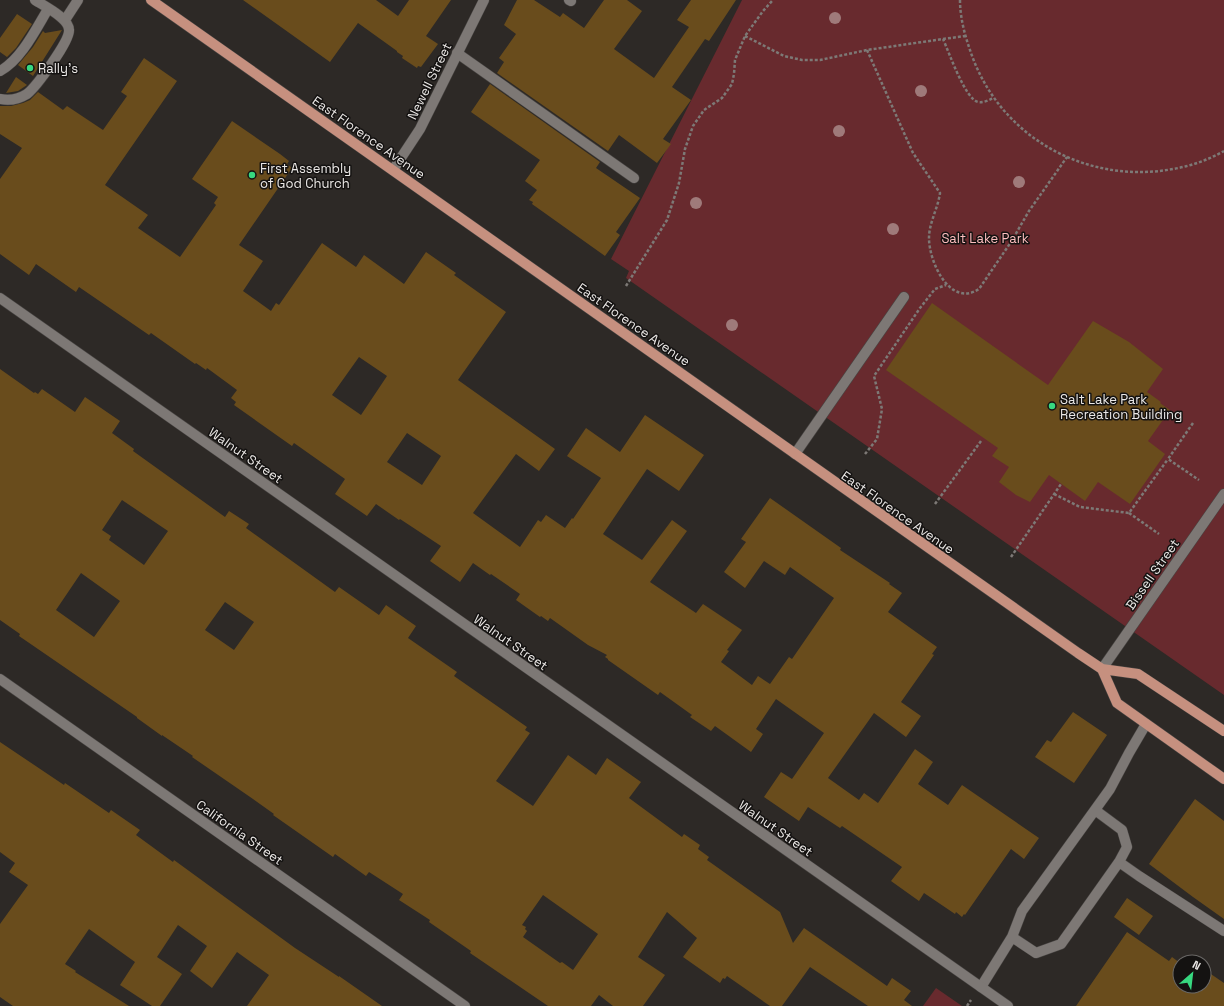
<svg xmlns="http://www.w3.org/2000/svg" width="1224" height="1006" font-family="'Space Grotesk',sans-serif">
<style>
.green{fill:#682a2e}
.building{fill:#694c1c;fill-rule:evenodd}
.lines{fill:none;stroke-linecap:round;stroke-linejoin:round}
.lane-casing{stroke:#484543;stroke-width:11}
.street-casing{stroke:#484543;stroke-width:11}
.primary-casing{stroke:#484543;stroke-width:11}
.path{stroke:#7d7976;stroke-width:2.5;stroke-dasharray:3 2;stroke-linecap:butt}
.lane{stroke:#7d7875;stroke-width:10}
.street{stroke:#7d7875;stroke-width:10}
.primary{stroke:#c6907f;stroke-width:10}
.tree{fill:#9f7a7a}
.poi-dot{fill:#37d880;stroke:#141211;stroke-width:1.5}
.labels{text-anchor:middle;stroke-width:3;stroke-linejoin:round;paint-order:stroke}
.poi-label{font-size:13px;fill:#ebe8e6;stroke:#141211;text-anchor:start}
.street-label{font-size:13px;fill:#ebe8e6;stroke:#141211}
.park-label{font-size:13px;fill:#fdbdbe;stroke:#141211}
</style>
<rect width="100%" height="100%" fill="#2d2926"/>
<!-- green -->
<path class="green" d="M 742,0 L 1224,0 L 1224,695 L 626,278 L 629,271 L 611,259 Z
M 936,988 L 962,1006 L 923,1006 Z"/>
<!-- building -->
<path class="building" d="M 243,0 L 376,0 L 398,16 L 409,0 L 451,0 L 426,36 L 438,44 L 421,67 L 418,66 L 417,68 L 402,58 L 403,56 L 397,52 L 397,51 L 358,23 L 330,62 Z
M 517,0 L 534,0 L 560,17 L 563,13 L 584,28 L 604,0 L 627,0 L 642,11 L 614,49 L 654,78 L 689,27 L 677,20 L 691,0 L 736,0 L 709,41 L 705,39 L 672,87 L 691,100 L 663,139 L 671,144 L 657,163 L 619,135 L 608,151 L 497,73 L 504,62 L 499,58 L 516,34 L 504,25 Z
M 17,14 L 32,24 L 16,48 L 7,57 L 0,52 L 0,38 Z
M 62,30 L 33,76 L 18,65 L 33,47 L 43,31 L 45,33 Z
M 144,58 L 177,81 L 105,185 L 148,215 L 138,228 L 180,257 L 216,205 L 214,203 L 218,197 L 192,179 L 232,121 L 280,154 L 289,161 L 287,164 L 292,168 L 239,245 L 263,261 L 243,291 L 271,311 L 276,303 L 279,305 L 322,243 L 356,267 L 364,255 L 404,284 L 426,252 L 456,273 L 454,275 L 506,312 L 458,380 L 555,449 L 539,471 L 516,454 L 473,513 L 520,547 L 538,520 L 541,522 L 546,515 L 565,528 L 572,518 L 573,519 L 601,478 L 567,456 L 586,428 L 620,452 L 645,415 L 704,455 L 679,491 L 647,469 L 603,534 L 642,560 L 672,520 L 687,531 L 650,582 L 696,613 L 703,604 L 742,630 L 727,650 L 729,651 L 721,662 L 752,685 L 758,676 L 770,684 L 789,657 L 792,659 L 834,598 L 790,567 L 785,575 L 764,561 L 745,588 L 724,572 L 746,542 L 741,539 L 770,498 L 841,548 L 840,550 L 890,583 L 889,584 L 902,593 L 888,612 L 937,647 L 932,654 L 934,655 L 901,702 L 921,716 L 906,737 L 874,713 L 828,778 L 859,800 L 864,793 L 878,803 L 915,749 L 933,762 L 918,784 L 948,805 L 962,785 L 1039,838 L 1024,859 L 1011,849 L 965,915 L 964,914 L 962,917 L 956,912 L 955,914 L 924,893 L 919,901 L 891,881 L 902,867 L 842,826 L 840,828 L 808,807 L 799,821 L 764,797 L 781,772 L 792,779 L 824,733 L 776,699 L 756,729 L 763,734 L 751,752 L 715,726 L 711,731 L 690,717 L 692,715 L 660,692 L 658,695 L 608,660 L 608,659 L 605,657 L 607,655 L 588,645 L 550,618 L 548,621 L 541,616 L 540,617 L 516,600 L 520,594 L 491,574 L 490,575 L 473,563 L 460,582 L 430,561 L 441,546 L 400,519 L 399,520 L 376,504 L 367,516 L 335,494 L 345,479 L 294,443 L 292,446 L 234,405 L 236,402 L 231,398 L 237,390 L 207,368 L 206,370 L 196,363 L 195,364 L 151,333 L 149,335 L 79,287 L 76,292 L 36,264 L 29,275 L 0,254 L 0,179 L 22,148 L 0,134 L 0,106 L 11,106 L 23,103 L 30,100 L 38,92 L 63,110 L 67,106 L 103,130 L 127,96 L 121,92 ZM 359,357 L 387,376 L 361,415 L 332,395 ZM 407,433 L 441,456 L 422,485 L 387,462 Z
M 16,77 L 27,85 L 18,91 L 6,93 Z
M 490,84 L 600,162 L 596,168 L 640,198 L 616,232 L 620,235 L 605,256 L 532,204 L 533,202 L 529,200 L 537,190 L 525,181 L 540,160 L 471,112 Z
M 932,303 L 1048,385 L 1093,321 L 1129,342 L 1163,369 L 1147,392 L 1161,402 L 1160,403 L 1170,410 L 1148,441 L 1165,454 L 1130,504 L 1098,482 L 1085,501 L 1049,475 L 1030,502 L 1016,495 L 999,482 L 1009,467 L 992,456 L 998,448 L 886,370 Z
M 0,369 L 34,393 L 35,392 L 38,394 L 42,389 L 75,412 L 85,397 L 120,421 L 112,433 L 134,449 L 133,451 L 225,517 L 229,511 L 249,524 L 246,528 L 335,592 L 339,587 L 379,615 L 386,605 L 416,626 L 408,638 L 457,672 L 454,676 L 527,727 L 525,730 L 530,733 L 496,781 L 533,806 L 568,755 L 596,775 L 607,758 L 641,782 L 629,798 L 682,837 L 684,834 L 700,845 L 698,849 L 709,857 L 707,860 L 780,912 L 793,943 L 804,928 L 887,986 L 892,978 L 911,991 L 904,1000 L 912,1006 L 868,1006 L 810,967 L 782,1006 L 770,1006 L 727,976 L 725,979 L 723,978 L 720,983 L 683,957 L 697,938 L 667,912 L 638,957 L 665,975 L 643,1006 L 613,1006 L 599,995 L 591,1006 L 548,1006 L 470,953 L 471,951 L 429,922 L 430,920 L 399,900 L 403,894 L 369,872 L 366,876 L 335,854 L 333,857 L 273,815 L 274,814 L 253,799 L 192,757 L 193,756 L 162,735 L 162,736 L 137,718 L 137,717 L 19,636 L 20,634 L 0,620 ZM 122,500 L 168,531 L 144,565 L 109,540 L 111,536 L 102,530 ZM 81,573 L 120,601 L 94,637 L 56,610 ZM 225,602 L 254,622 L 234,650 L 205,630 ZM 543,895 L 598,934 L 573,970 L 562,962 L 560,963 L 523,937 L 527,931 L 525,929 L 526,927 L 522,925 Z
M 1073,712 L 1107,735 L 1074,783 L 1035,757 L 1047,740 L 1051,742 Z
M 0,742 L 64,785 L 65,783 L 109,813 L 111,810 L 140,830 L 136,835 L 173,862 L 174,860 L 295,948 L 339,977 L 339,976 L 382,1006 L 247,1006 L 269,975 L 237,952 L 212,988 L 190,971 L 207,946 L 178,925 L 157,957 L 182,974 L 160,1006 L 152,1006 L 120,985 L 135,962 L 89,929 L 65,964 L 76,971 L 75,972 L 129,1006 L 13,1006 L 0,997 L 0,924 L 28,885 L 9,872 L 15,863 L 0,852 Z
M 1195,799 L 1224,821 L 1224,919 L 1193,897 L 1149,864 Z
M 1127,898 L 1153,916 L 1139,935 L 1114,917 Z
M 1127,932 L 1169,961 L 1172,957 L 1180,963 L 1180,986 L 1204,986 L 1204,972 L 1205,970 L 1224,983 L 1224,1006 L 1076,1006 Z"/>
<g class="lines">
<defs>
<path id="lane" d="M 569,0 L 571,1
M 65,20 L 78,0
M 457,53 L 634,178
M 0,71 C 21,60 36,29 48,9
M 0,99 C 9,101 19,99 27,94 C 36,87 70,41 69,30 C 69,18 44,6 35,0
M 795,454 L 904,297
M 1119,862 L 1139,876 L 1224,931
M 1012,937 L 1036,953 L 1061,944 L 1119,862 L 1127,847 L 1122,830 L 1095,810
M 981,987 L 1012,937 L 1022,911 L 1110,789 L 1129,753 L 1146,724"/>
<path id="street" d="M 393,170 L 420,129 L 484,0
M 0,298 L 1008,1006
M 1102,669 L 1224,494
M 0,679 L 465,1006"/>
<path id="primary" d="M 151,0 L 1078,653 L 1102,669 L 1138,674 L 1224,731
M 1102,669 L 1117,703 L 1224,779"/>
</defs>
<!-- lane casing -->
<use href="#lane" class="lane-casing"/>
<!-- street casing -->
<use href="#street" class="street-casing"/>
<!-- primary casing -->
<use href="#primary" class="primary-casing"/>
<!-- path -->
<path class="path" d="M 960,0 C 960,18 965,36 971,53 C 1000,137 1086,185 1173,169 C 1191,166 1208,160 1224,151
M 745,36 L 784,56 L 802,60 L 820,60 L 867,50 L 943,39 C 949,52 965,99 978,102 C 984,103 989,100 993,98
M 943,39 L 965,36
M 867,50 L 913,153 L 940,193 C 938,208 929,223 929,238 C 929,262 950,308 979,289 L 1011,242 L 1029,211 L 1067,157
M 626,286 L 667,220 L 679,183 L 685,149 L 693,126 L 704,110 L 722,98 L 732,84 L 734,74 L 735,60 L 745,36 L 763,11 L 773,0
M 1193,423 L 1168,459 L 1199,480
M 865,454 L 877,439 L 882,409 L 874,376 L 920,308 L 935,289 L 946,285
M 1054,494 L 1080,507 L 1129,513 L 1168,459
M 935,504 L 981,441
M 1129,513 L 1159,534
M 1011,557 L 1061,484
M 967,1006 L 971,1000"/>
<!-- lane -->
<use href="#lane" class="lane"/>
<!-- street -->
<use href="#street" class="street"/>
<!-- primary -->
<use href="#primary" class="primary"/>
</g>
<!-- trees -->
<g class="tree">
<circle cx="835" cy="18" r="6"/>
<circle cx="921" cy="91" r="6"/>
<circle cx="839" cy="131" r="6"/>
<circle cx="1019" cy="182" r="6"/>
<circle cx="696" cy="203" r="6"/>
<circle cx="893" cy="229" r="6"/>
<circle cx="732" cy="325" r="6"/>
</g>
<!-- markers -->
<g class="poi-dot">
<circle cx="30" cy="68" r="4"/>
<circle cx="252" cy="175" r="4"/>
<circle cx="1052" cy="406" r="4"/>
</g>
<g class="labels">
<!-- poi labels -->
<g class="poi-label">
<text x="38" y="73">Rally's</text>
<text x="260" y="173">First Assembly<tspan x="260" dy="15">of God Church</tspan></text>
<text x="1060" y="404">Salt Lake Park<tspan x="1060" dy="15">Recreation Building</tspan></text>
</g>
<!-- street labels -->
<g class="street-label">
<text transform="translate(429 81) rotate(-64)" y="5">Newell Street</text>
<text transform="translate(369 137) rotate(35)" y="5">East Florence Avenue</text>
<text transform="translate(634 324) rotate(35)" y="5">East Florence Avenue</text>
<text transform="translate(246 455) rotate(35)" y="5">Walnut Street</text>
<text transform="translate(898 512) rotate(35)" y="5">East Florence Avenue</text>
<text transform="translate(1152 574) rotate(-55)" y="5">Bissell Street</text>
<text transform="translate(511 642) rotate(35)" y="5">Walnut Street</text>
<text transform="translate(776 828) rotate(35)" y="5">Walnut Street</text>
<text transform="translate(240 832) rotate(35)" y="5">California Street</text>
</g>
<!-- park labels -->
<g class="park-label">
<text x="985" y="243">Salt Lake Park</text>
</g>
</g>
<!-- north arrow -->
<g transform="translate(1192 974) rotate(28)"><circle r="19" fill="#141211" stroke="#6a6866"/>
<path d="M0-3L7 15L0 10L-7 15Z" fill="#37d880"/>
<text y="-6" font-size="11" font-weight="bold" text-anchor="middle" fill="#ebe8e6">N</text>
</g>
</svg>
